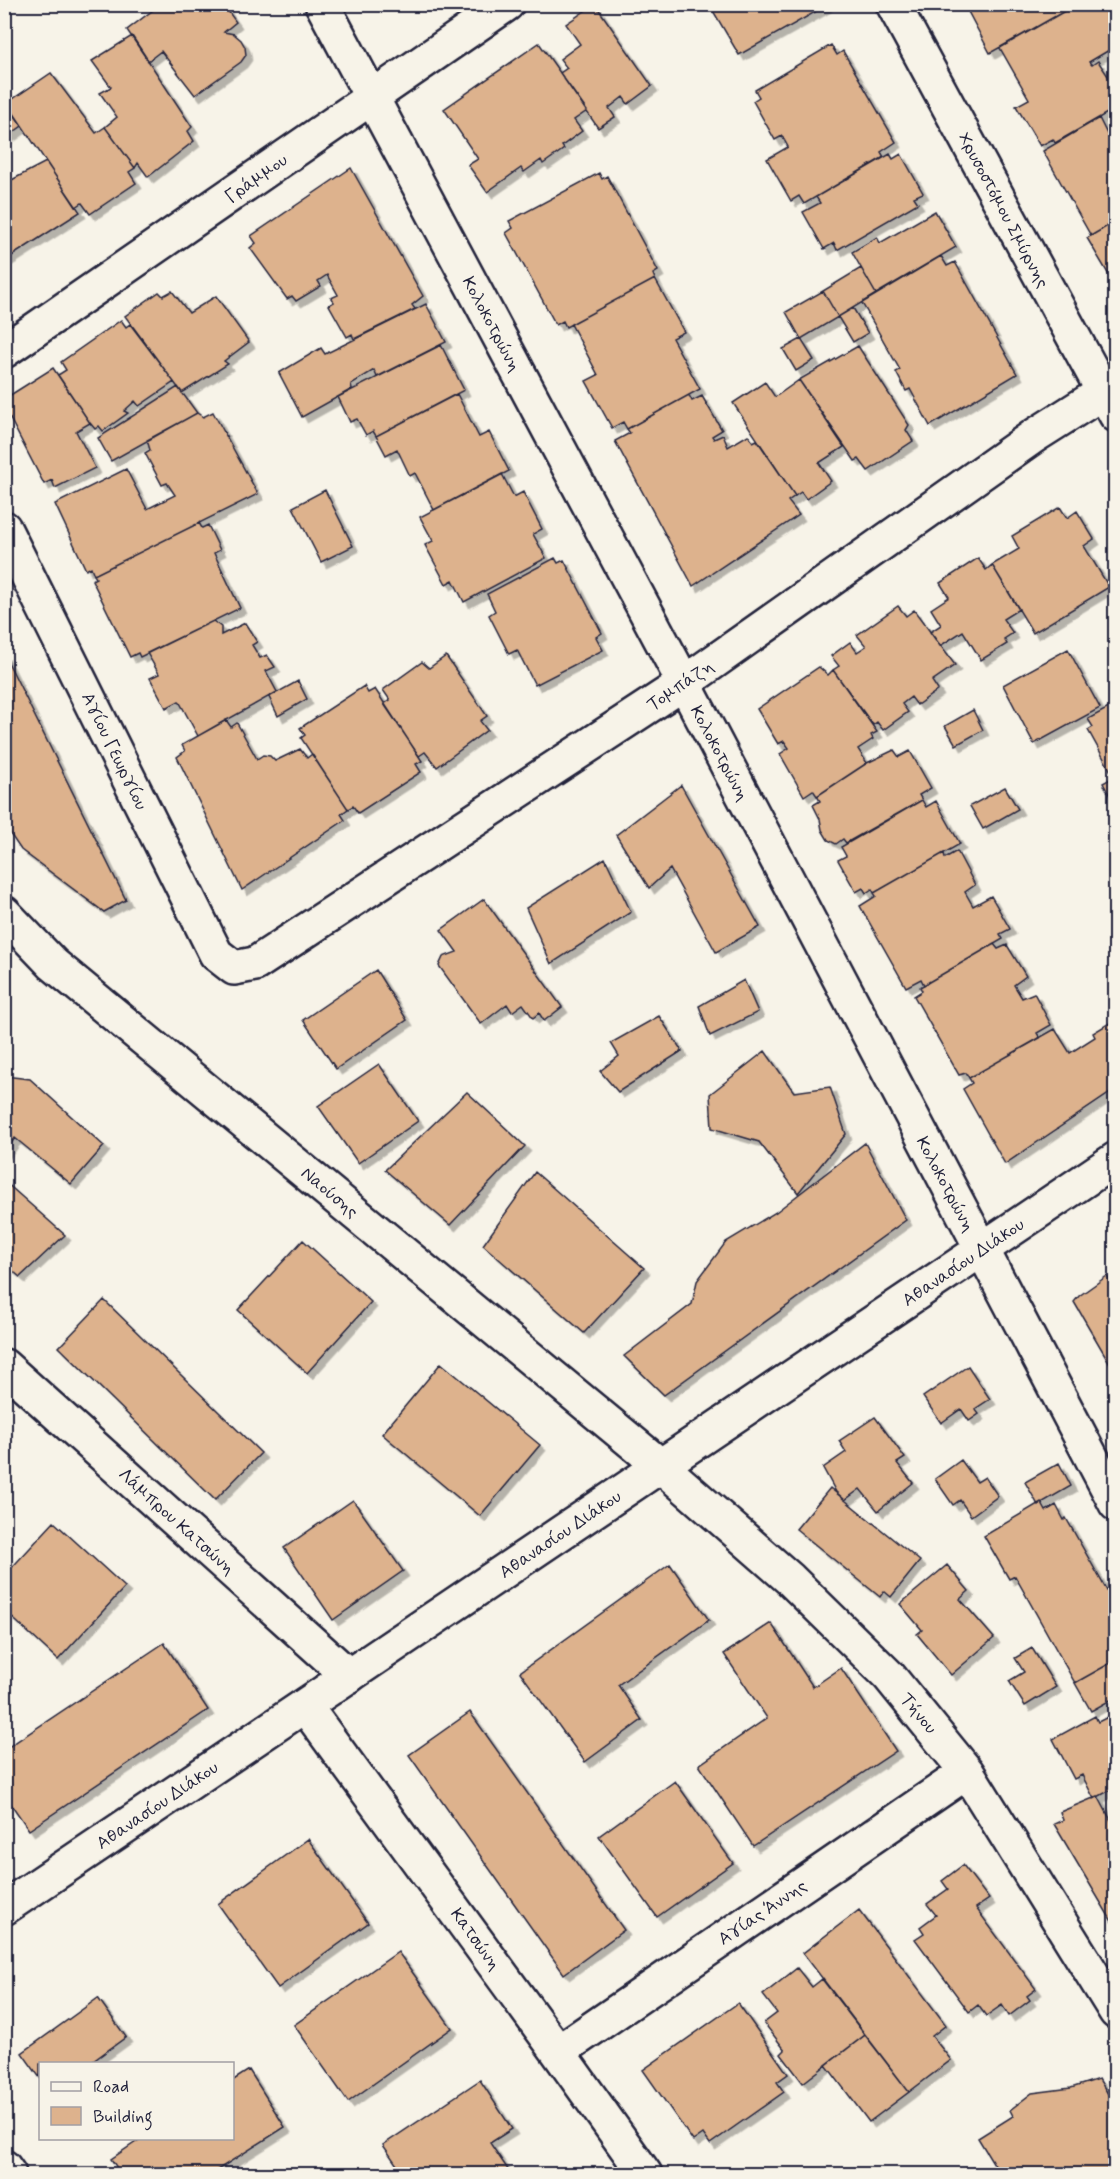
<svg xmlns="http://www.w3.org/2000/svg" width="1120" height="2179" font-family="Mynerve,sans-serif">
<style>
.building{fill:#ddb28d;stroke:#22223b;stroke-width:1.5;filter:url(#shadow)}
.lines{fill:none;stroke-linecap:round;stroke-linejoin:round}
.street-casing{stroke:#22223b;stroke-width:38}
.secondary-casing{stroke:#22223b;stroke-width:38}
.street{stroke:#f7f3e8;stroke-width:33}
.secondary{stroke:#f7f3e8;stroke-width:33}
.labels{text-anchor:middle;stroke-width:5;stroke-linejoin:round;paint-order:stroke}
.street-label{font-size:18px;fill:#22223b;stroke:#f7f3e8}
</style>
<defs>
<filter id="shadow"><feDropShadow dx="5.5" dy="5.5" stdDeviation="0" flood-color="#0004"/></filter>
</defs>
<rect width="100%" height="100%" fill="#f7f3e8"/>
<filter id="ink" filterUnits="userSpaceOnUse"><feTurbulence type="fractalNoise" baseFrequency=".0167" numOctaves="2"/><feDisplacementMap in="SourceGraphic" scale="12" xChannelSelector="R" yChannelSelector="G"/><feConvolveMatrix kernelMatrix="1 2 1 2 8 2 1 2 1" color-interpolation-filters="sRGB"/></filter>
<g filter="url(#ink)">
<!-- building -->
<path class="building" d="M 161,4 L 223,4 L 236,22 L 224,32 L 234,34 L 241,40 L 245,47 L 246,55 L 241,62 L 195,95 L 161,51 L 148,61 L 127,30 Z
M 595,4 L 652,86 L 628,104 L 623,97 L 609,108 L 615,117 L 598,128 L 560,73 L 567,68 L 560,59 L 580,44 L 566,24 Z
M 709,4 L 825,4 L 826,6 L 739,55 Z
M 964,4 L 1077,4 L 990,53 Z
M 1077,4 L 1116,4 L 1116,46 L 1089,62 L 1092,65 L 1098,61 L 1116,88 L 1116,108 L 1055,143 L 1053,139 L 1040,146 L 1016,106 L 1029,99 L 1000,48 Z
M 132,36 L 192,127 L 188,131 L 194,141 L 148,177 L 138,163 L 135,168 L 105,127 L 117,117 L 100,93 L 111,87 L 92,61 Z
M 539,43 L 587,111 L 574,120 L 582,131 L 562,146 L 564,149 L 543,164 L 541,160 L 524,172 L 521,168 L 487,192 L 468,165 L 478,159 L 444,109 Z
M 831,45 L 837,55 L 843,51 L 896,142 L 881,152 L 884,157 L 804,204 L 799,196 L 791,201 L 767,159 L 788,147 L 782,136 L 775,140 L 753,101 L 759,97 L 755,90 Z
M 51,73 L 96,133 L 105,127 L 135,168 L 129,172 L 136,183 L 90,214 L 82,203 L 76,207 L 7,103 Z
M 4,100 L 22,126 L 4,139 Z
M 1099,118 L 1108,136 L 1113,132 L 1116,136 L 1116,221 L 1091,236 L 1043,151 Z
M 890,154 L 893,159 L 901,154 L 923,193 L 914,197 L 918,203 L 837,250 L 834,243 L 824,249 L 803,212 L 820,203 L 816,197 Z
M 46,162 L 80,212 L 4,261 L 4,200 L 8,198 L 4,184 Z
M 351,168 L 423,296 L 412,305 L 415,309 L 354,339 L 352,334 L 347,337 L 329,305 L 334,302 L 331,298 L 338,295 L 327,275 L 318,281 L 321,286 L 296,301 L 292,296 L 287,299 L 250,248 L 256,243 L 251,236 Z
M 599,173 L 602,179 L 607,176 L 658,271 L 653,274 L 655,279 L 566,327 L 563,321 L 556,325 L 506,233 L 513,228 L 509,221 Z
M 935,211 L 956,247 L 876,294 L 852,252 L 877,237 L 880,243 Z
M 1116,221 L 1116,287 L 1087,238 Z
M 941,256 L 947,266 L 955,262 L 1017,374 L 930,426 L 910,389 L 906,391 L 896,372 L 900,370 L 862,303 Z
M 861,268 L 876,294 L 838,317 L 823,291 Z
M 655,279 L 684,332 L 672,338 L 700,389 L 627,429 L 623,422 L 612,428 L 586,381 L 598,375 L 571,324 Z
M 172,291 L 189,313 L 216,296 L 249,342 L 224,361 L 228,364 L 182,393 L 125,316 L 159,292 L 163,296 Z
M 823,291 L 838,317 L 801,339 L 786,312 Z
M 426,304 L 446,342 L 377,377 L 374,370 L 351,384 L 352,389 L 302,417 L 279,373 L 321,348 L 325,354 Z
M 853,308 L 868,333 L 853,342 L 838,317 Z
M 121,320 L 126,327 L 130,324 L 174,382 L 139,406 L 135,401 L 124,411 L 128,413 L 103,431 L 99,426 L 95,429 L 90,423 L 58,375 L 66,370 L 61,362 Z
M 801,339 L 814,360 L 796,371 L 783,349 Z
M 441,345 L 464,390 L 376,436 L 373,431 L 366,435 L 357,419 L 350,422 L 338,397 Z
M 858,346 L 909,425 L 906,430 L 913,441 L 868,471 L 859,459 L 855,461 L 799,380 Z
M 53,368 L 90,423 L 76,431 L 95,468 L 55,488 L 52,480 L 44,484 L 4,407 L 4,399 Z
M 799,380 L 844,447 L 819,463 L 831,481 L 806,499 L 801,492 L 795,496 L 733,403 L 765,382 L 775,397 Z
M 178,387 L 197,413 L 111,461 L 98,438 Z
M 457,394 L 479,437 L 489,432 L 509,471 L 434,510 L 415,473 L 410,476 L 397,449 L 386,455 L 376,436 Z
M 689,395 L 692,401 L 702,396 L 722,430 L 712,436 L 714,439 L 723,435 L 728,447 L 748,435 L 753,442 L 757,440 L 795,496 L 788,501 L 799,515 L 693,586 L 615,441 L 630,433 L 627,429 Z
M 213,412 L 258,494 L 94,575 L 91,567 L 86,570 L 55,504 L 126,469 L 147,509 L 175,495 L 167,483 L 162,485 L 145,453 L 150,450 L 147,440 L 197,413 L 203,417 Z
M 502,474 L 514,497 L 523,492 L 542,529 L 533,534 L 546,558 L 464,602 L 453,580 L 446,584 L 425,545 L 433,541 L 420,517 Z
M 325,490 L 353,546 L 321,562 L 293,507 Z
M 1060,507 L 1067,518 L 1077,511 L 1094,539 L 1084,546 L 1109,587 L 1033,633 L 992,565 L 1019,549 L 1012,536 Z
M 199,523 L 202,528 L 208,525 L 220,550 L 214,553 L 240,608 L 140,657 L 138,653 L 130,657 L 92,580 L 96,578 L 94,575 Z
M 555,558 L 558,563 L 564,560 L 602,633 L 596,637 L 603,650 L 535,685 L 517,650 L 509,654 L 489,615 L 495,611 L 487,594 Z
M 978,558 L 986,570 L 992,565 L 1019,609 L 1003,619 L 1013,633 L 1004,639 L 1007,644 L 981,660 L 963,631 L 940,646 L 930,632 L 941,625 L 931,609 L 949,597 L 940,583 Z
M 898,606 L 906,616 L 914,610 L 955,665 L 932,681 L 938,690 L 917,705 L 911,697 L 902,704 L 908,712 L 883,730 L 877,722 L 873,725 L 833,670 L 839,666 L 831,656 L 850,642 L 857,652 L 866,646 L 857,635 Z
M 213,621 L 221,627 L 221,635 L 245,623 L 257,642 L 252,645 L 260,658 L 267,655 L 275,667 L 266,671 L 277,692 L 198,736 L 179,701 L 166,708 L 150,678 L 159,674 L 147,653 Z
M 1068,649 L 1100,708 L 1034,744 L 1003,685 Z
M 4,654 L 126,900 L 104,912 L 21,850 L 4,825 Z
M 446,656 L 487,716 L 480,721 L 487,730 L 437,767 L 425,752 L 419,756 L 384,704 L 390,700 L 383,690 L 422,662 L 429,668 Z
M 819,667 L 828,675 L 833,670 L 877,732 L 871,735 L 873,739 L 858,749 L 867,763 L 817,796 L 813,790 L 804,796 L 780,754 L 789,748 L 784,741 L 778,744 L 757,709 Z
M 298,681 L 307,699 L 278,716 L 269,697 Z
M 364,686 L 368,693 L 375,689 L 422,761 L 416,764 L 421,772 L 358,813 L 353,806 L 348,809 L 301,738 L 305,735 L 300,728 Z
M 1116,704 L 1116,807 L 1103,783 L 1114,777 L 1088,730 L 1093,727 L 1088,719 Z
M 973,710 L 983,730 L 956,745 L 945,726 Z
M 226,720 L 231,727 L 237,723 L 257,759 L 263,755 L 270,756 L 275,761 L 300,749 L 307,758 L 312,754 L 348,809 L 341,814 L 345,820 L 242,890 L 177,757 L 185,751 L 182,745 Z
M 894,750 L 899,757 L 910,751 L 931,788 L 919,795 L 922,800 L 846,843 L 843,839 L 836,844 L 828,840 L 822,830 L 820,819 L 813,805 L 820,801 L 817,796 L 867,763 Z
M 681,785 L 760,927 L 716,952 L 670,869 L 649,888 L 616,835 Z
M 1005,787 L 1018,809 L 983,829 L 970,806 Z
M 922,800 L 926,807 L 936,801 L 960,844 L 874,893 L 872,889 L 866,893 L 863,888 L 856,892 L 838,860 L 846,856 L 841,847 Z
M 957,851 L 975,885 L 965,892 L 973,906 L 991,896 L 1010,929 L 1000,934 L 1003,939 L 924,985 L 921,979 L 906,987 L 860,906 L 876,896 L 874,893 L 944,853 L 945,858 Z
M 605,858 L 631,912 L 551,964 L 526,908 Z
M 484,899 L 562,1007 L 544,1021 L 539,1013 L 533,1018 L 523,1004 L 512,1012 L 507,1004 L 481,1024 L 439,966 L 443,957 L 457,952 L 441,930 Z
M 994,944 L 998,949 L 1007,945 L 1026,976 L 1014,985 L 1022,998 L 1034,993 L 1051,1025 L 1037,1033 L 1040,1038 L 969,1078 L 966,1073 L 959,1075 L 914,996 L 922,991 L 920,987 Z
M 376,970 L 407,1020 L 336,1069 L 303,1020 Z
M 744,980 L 758,1012 L 710,1036 L 699,1006 Z
M 659,1016 L 682,1051 L 618,1092 L 600,1071 L 619,1056 L 611,1043 Z
M 1116,1019 L 1116,1089 L 1005,1164 L 963,1089 L 972,1083 L 969,1078 L 1055,1029 L 1070,1053 L 1095,1037 L 1093,1033 Z
M 765,1051 L 794,1092 L 830,1087 L 846,1134 L 798,1193 L 759,1142 L 712,1128 L 710,1094 Z
M 379,1064 L 418,1121 L 358,1163 L 318,1106 Z
M 4,1076 L 30,1079 L 104,1146 L 71,1184 L 15,1138 L 4,1153 Z
M 467,1092 L 525,1146 L 450,1225 L 385,1170 Z
M 865,1143 L 906,1220 L 664,1395 L 624,1356 L 692,1304 L 697,1281 L 726,1242 L 776,1212 Z
M 535,1172 L 644,1268 L 584,1333 L 483,1245 Z
M 4,1181 L 65,1235 L 20,1277 L 4,1264 Z
M 303,1240 L 371,1302 L 307,1373 L 238,1310 Z
M 1107,1276 L 1111,1283 L 1116,1280 L 1116,1374 L 1074,1302 L 1079,1296 Z
M 104,1300 L 261,1453 L 215,1500 L 59,1347 Z
M 441,1363 L 540,1445 L 480,1516 L 382,1434 Z
M 968,1366 L 990,1399 L 975,1409 L 979,1414 L 969,1421 L 961,1409 L 941,1423 L 923,1397 Z
M 875,1417 L 905,1458 L 897,1463 L 913,1483 L 878,1511 L 860,1489 L 845,1500 L 836,1492 L 823,1468 L 846,1452 L 839,1441 Z
M 961,1460 L 977,1482 L 985,1477 L 998,1496 L 971,1516 L 960,1500 L 953,1505 L 935,1479 Z
M 1059,1463 L 1071,1486 L 1038,1505 L 1025,1482 Z
M 830,1488 L 920,1561 L 891,1597 L 884,1591 L 880,1597 L 796,1529 Z
M 353,1500 L 403,1571 L 333,1620 L 284,1548 Z
M 1041,1502 L 1046,1511 L 1056,1505 L 1064,1520 L 1066,1518 L 1116,1607 L 1116,1660 L 1075,1683 L 1015,1576 L 1009,1579 L 984,1536 Z
M 54,1522 L 125,1587 L 58,1660 L 4,1610 L 4,1576 Z
M 670,1564 L 709,1620 L 618,1685 L 642,1720 L 585,1762 L 520,1672 Z
M 947,1565 L 969,1591 L 960,1599 L 994,1638 L 951,1675 L 917,1634 L 922,1630 L 900,1604 Z
M 771,1623 L 813,1687 L 841,1668 L 896,1751 L 753,1846 L 699,1765 L 767,1718 L 724,1654 Z
M 164,1643 L 208,1710 L 29,1830 L 4,1794 L 4,1750 Z
M 1032,1648 L 1056,1687 L 1025,1706 L 1009,1681 L 1024,1672 L 1015,1658 Z
M 1116,1660 L 1116,1697 L 1091,1711 L 1075,1683 Z
M 470,1712 L 624,1930 L 564,1974 L 409,1755 Z
M 1116,1713 L 1116,1787 L 1094,1799 L 1082,1775 L 1074,1779 L 1053,1739 L 1095,1716 L 1098,1722 Z
M 675,1781 L 733,1863 L 657,1917 L 599,1836 Z
M 1098,1796 L 1116,1830 L 1116,1925 L 1114,1925 L 1054,1824 L 1063,1820 L 1060,1812 Z
M 308,1839 L 368,1923 L 278,1988 L 218,1904 Z
M 963,1865 L 989,1899 L 976,1908 L 1036,1989 L 1027,1996 L 1030,2000 L 1009,2016 L 1002,2005 L 986,2016 L 978,2005 L 969,2012 L 915,1939 L 924,1933 L 920,1927 L 936,1915 L 927,1904 L 948,1889 L 942,1881 Z
M 859,1910 L 946,2025 L 932,2036 L 951,2060 L 909,2092 L 803,1953 Z
M 398,1952 L 452,2028 L 348,2102 L 294,2025 Z
M 797,1968 L 812,1987 L 822,1979 L 865,2035 L 803,2083 L 781,2054 L 785,2050 L 764,2023 L 777,2013 L 763,1995 Z
M 98,1998 L 126,2037 L 89,2064 L 40,2064 L 40,2078 L 22,2053 Z
M 738,2003 L 788,2074 L 777,2082 L 784,2092 L 710,2144 L 703,2134 L 693,2141 L 643,2070 Z
M 865,2035 L 909,2092 L 869,2122 L 826,2065 Z
M 249,2070 L 285,2127 L 211,2174 L 121,2174 L 111,2159 L 142,2138 L 232,2138 L 232,2081 Z
M 1099,2079 L 1116,2107 L 1116,2174 L 1000,2174 L 978,2138 L 1013,2116 L 1010,2110 L 1032,2093 L 1071,2088 Z
M 480,2080 L 512,2129 L 490,2143 L 511,2174 L 403,2174 L 383,2145 Z"/>
<g class="lines">
<defs>
<path id="street" d="M 322,4 L 684,683 L 1116,1504
M 4,351 L 507,4
M 4,528 L 216,954 L 234,968 L 255,964 L 684,683 L 1034,436 L 1116,384
M 4,913 L 53,964 L 661,1466 L 790,1579 L 889,1676 L 967,1772 L 1116,2012
M 4,1366 L 349,1676
M 305,1706 L 558,2052 L 645,2174
M 558,2052 L 967,1772
M 4,2167 L 9,2174"/>
<path id="secondary" d="M 893,4 L 1116,415
M 4,1908 L 1116,1159"/>
</defs>
<!-- street casing -->
<use href="#street" class="street-casing"/>
<!-- secondary casing -->
<use href="#secondary" class="secondary-casing"/>
<!-- street -->
<use href="#street" class="street"/>
<!-- secondary -->
<use href="#secondary" class="secondary"/>
</g>
</g>
<g class="labels">
<!-- street labels -->
<g class="street-label">
<text transform="translate(256 178) rotate(-35)" y="6">Γράμμου</text>
<text transform="translate(1004 210) rotate(62)" y="6">Χρυσοστόμου Σμύρνης</text>
<text transform="translate(492 324) rotate(62)" y="6">Κολοκοτρώνη</text>
<text transform="translate(680 685) rotate(-34)" y="6">Τομπάζη</text>
<text transform="translate(115 751) rotate(64)" y="6">Αγίου Γεωργίου</text>
<text transform="translate(720 753) rotate(62)" y="6">Κολοκοτρώνη</text>
<text transform="translate(946 1184) rotate(62)" y="6">Κολοκοτρώνη</text>
<text transform="translate(330 1192) rotate(40)" y="6">Ναούσης</text>
<text transform="translate(963 1262) rotate(-34)" y="6">Αθανασίου Διάκου</text>
<text transform="translate(177 1521) rotate(42)" y="6">Λάμπρου Κατσώνη</text>
<text transform="translate(560 1534) rotate(-34)" y="6">Αθανασίου Διάκου</text>
<text transform="translate(919 1713) rotate(51)" y="6">Τήνου</text>
<text transform="translate(157 1805) rotate(-34)" y="6">Αθανασίου Διάκου</text>
<text transform="translate(762 1912) rotate(-34)" y="6">Αγίας Άννης</text>
<text transform="translate(476 1939) rotate(54)" y="6">Κατσώνη</text>
</g>
</g>
<!-- margin -->
<rect width="1120" height="2179" fill="none" stroke="#f7f3e8" stroke-width="24"/>
<rect x="12" y="12" width="1096" height="2155" fill="none" stroke="#22223b" stroke-width="2" filter="url(#ink)"/>
<!-- legend -->
<rect x="39" y="2062" width="195" height="78" fill="#f7f3e8" stroke="#a29fa3" stroke-width="1.5"/>
<rect x="51" y="2082" width="30" height="9" fill="#f7f3e8" stroke="#a29fa3" stroke-width="1.5"/>
<text x="93" y="2092" font-size="18" fill="#22223b">Road</text>
<rect x="51" y="2107" width="30" height="18" fill="#ddb28d" stroke="#a29fa3" stroke-width="1.5"/>
<text x="93" y="2122" font-size="18" fill="#22223b">Building</text>
</svg>
